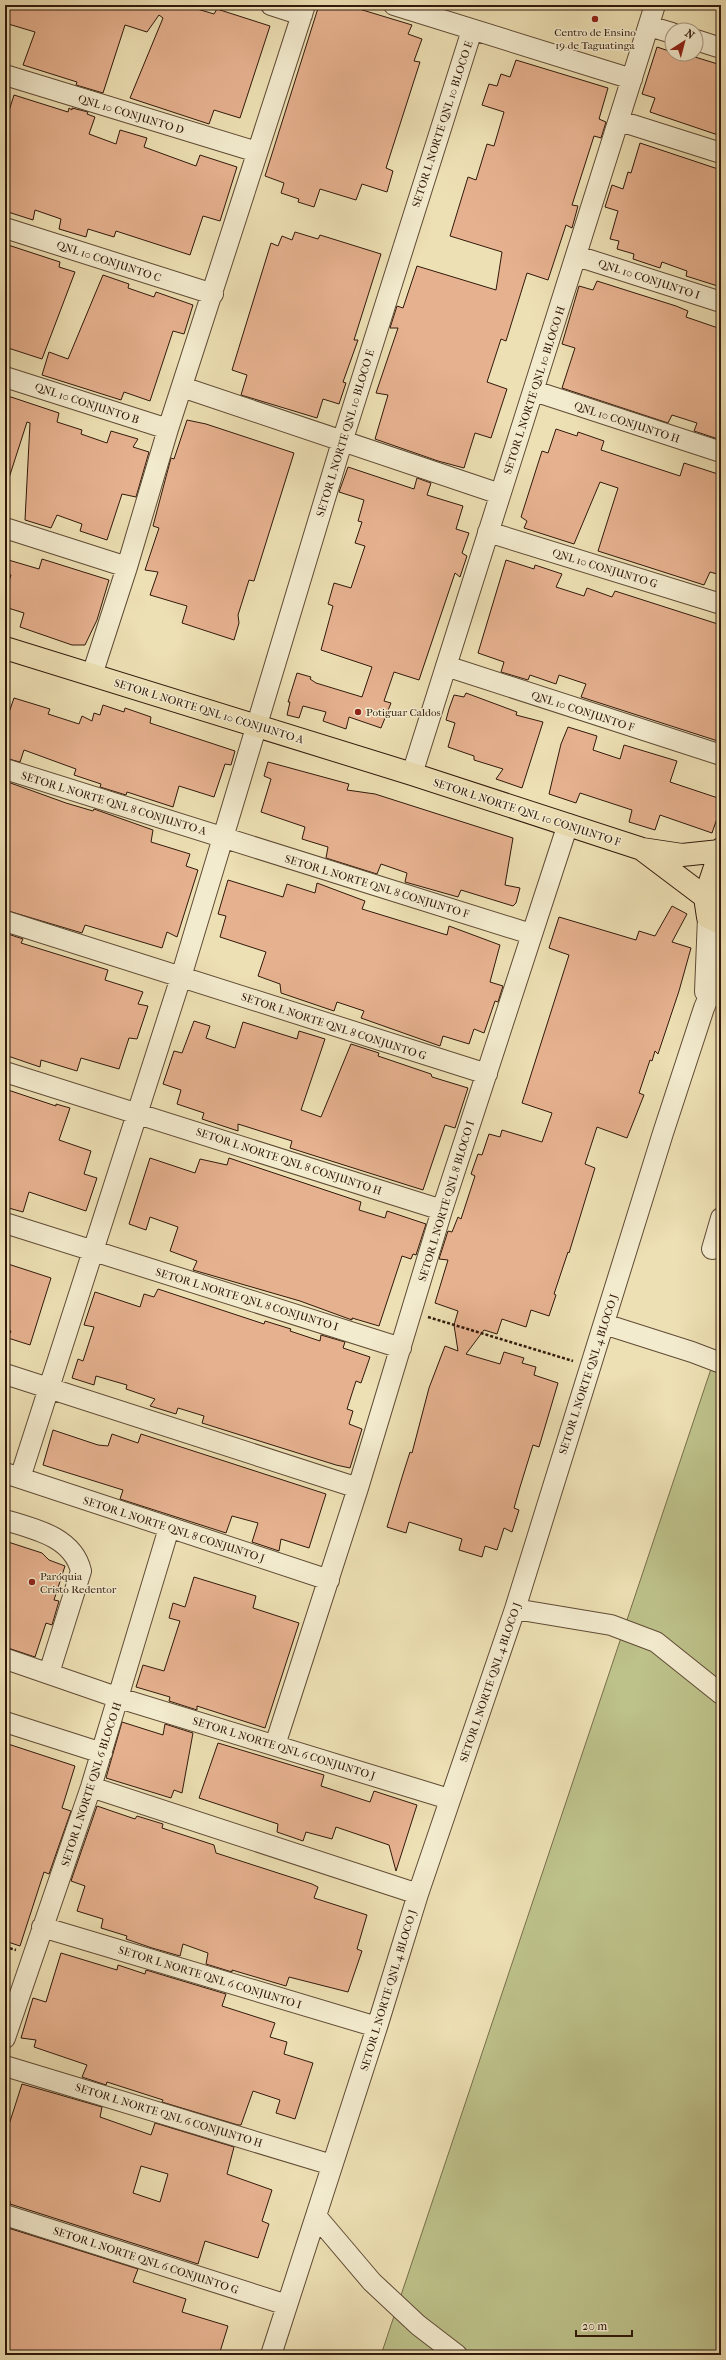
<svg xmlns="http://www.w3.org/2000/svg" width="726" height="2360" font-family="'IM FELL French Canon',serif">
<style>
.green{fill:#bdc18a;stroke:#776d4a}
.building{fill:#e6b18f;stroke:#31190b;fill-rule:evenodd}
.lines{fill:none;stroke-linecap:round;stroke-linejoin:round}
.minor-casing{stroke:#604b35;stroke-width:22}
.major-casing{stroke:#31190b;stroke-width:24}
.path{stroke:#31190b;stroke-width:2.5;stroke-dasharray:3 2;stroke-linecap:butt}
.minor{stroke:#f3ebce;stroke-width:20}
.major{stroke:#ede0b4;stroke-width:22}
.poi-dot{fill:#8f2418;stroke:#f3ebce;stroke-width:1.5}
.labels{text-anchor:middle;stroke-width:3;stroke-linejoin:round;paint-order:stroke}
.poi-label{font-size:11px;fill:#31190b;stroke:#f3ebce;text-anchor:start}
.street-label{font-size:11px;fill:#31190b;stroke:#f3ebce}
</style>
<rect width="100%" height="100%" fill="#ede0b4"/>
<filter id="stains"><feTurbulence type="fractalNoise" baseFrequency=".005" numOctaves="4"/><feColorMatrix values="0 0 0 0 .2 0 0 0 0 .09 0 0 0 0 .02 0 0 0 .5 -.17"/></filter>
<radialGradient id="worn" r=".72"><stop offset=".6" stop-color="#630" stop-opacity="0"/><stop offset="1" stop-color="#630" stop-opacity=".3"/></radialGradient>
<!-- green -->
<path class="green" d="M 721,1339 L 721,2355 L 381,2355 Z"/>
<!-- building -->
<path class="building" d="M 5,5 L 184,5 L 214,14 L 217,9 L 270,26 L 240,118 L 214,110 L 209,124 L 130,98 L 163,18 L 159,15 L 147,32 L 125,25 L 103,93 L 76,85 L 77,82 L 23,65 L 35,32 L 5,23 Z
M 319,5 L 346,5 L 412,25 L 408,34 L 422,39 L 414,61 L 420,62 L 386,168 L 393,171 L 387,192 L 362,184 L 356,200 L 320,189 L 314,207 L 298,202 L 299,199 L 281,193 L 284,183 L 265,176 Z
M 657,47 L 672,52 L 672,54 L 685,54 L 721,65 L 721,136 L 650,112 L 655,98 L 642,94 Z
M 516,60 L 608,88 L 599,119 L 606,122 L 601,138 L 594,136 L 572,205 L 578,206 L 572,228 L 566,225 L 548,280 L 527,273 L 506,341 L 501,339 L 487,382 L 507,389 L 491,438 L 475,433 L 464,468 L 438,461 L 375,439 L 388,395 L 376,393 L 398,328 L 390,328 L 397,306 L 403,308 L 417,266 L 496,290 L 502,252 L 450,236 L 468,177 L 476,180 L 487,144 L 494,146 L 504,112 L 482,105 L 489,84 L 497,86 L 501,74 L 510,77 Z
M 14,95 L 68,112 L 69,108 L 72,110 L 72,108 L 88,112 L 87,114 L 95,117 L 89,134 L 116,144 L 120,130 L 147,138 L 144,147 L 196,166 L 200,155 L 237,167 L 220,221 L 203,216 L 190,255 L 116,231 L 114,237 L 88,229 L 86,237 L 59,229 L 61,219 L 35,210 L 33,220 L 5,211 L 5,116 L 7,117 Z
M 640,143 L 721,170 L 721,287 L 686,276 L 687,271 L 662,262 L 660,268 L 633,259 L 634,254 L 617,249 L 619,241 L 610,239 L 618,211 L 605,207 L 612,185 L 623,189 L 628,172 L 631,173 Z
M 295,232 L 318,239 L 320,235 L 381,254 L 354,340 L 358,340 L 343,382 L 346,383 L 339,404 L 323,399 L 317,418 L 241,395 L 247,375 L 232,370 L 271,243 L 278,246 L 282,236 L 292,240 Z
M 5,244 L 60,262 L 59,267 L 75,272 L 42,359 L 5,347 Z
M 103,275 L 129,284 L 128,288 L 154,297 L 156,292 L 193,305 L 184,334 L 173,331 L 150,401 L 124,392 L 121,400 L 42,375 L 49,352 L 68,359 Z
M 597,281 L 676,306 L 688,311 L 686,317 L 721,329 L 721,440 L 694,431 L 697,423 L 672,415 L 668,423 L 562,388 L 575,348 L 562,344 L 579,286 L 593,290 Z
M 5,395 L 59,413 L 57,422 L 82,430 L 81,434 L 107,443 L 111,431 L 138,439 L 133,447 L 149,452 L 136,497 L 122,494 L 107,540 L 80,531 L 82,524 L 57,515 L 51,528 L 25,520 L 30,423 L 27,422 L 8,481 L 5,481 Z
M 187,420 L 206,424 L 294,453 L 254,581 L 249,580 L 238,615 L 239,623 L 234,640 L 182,623 L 187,606 L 150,595 L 158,572 L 145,570 L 159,528 L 153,526 L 171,458 L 174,459 Z
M 556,429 L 577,436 L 578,432 L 604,441 L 601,450 L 680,476 L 684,463 L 721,475 L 721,575 L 710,572 L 704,585 L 598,551 L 618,488 L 600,482 L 574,544 L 524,528 L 527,521 L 521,517 L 542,451 L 548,453 Z
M 348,467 L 414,489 L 417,478 L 431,483 L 427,495 L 463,506 L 456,529 L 469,533 L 462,553 L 467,556 L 460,577 L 455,573 L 419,680 L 394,672 L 384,701 L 391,703 L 381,728 L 349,717 L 346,729 L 323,721 L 326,712 L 303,706 L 299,718 L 287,715 L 290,702 L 288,702 L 297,673 L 311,677 L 310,679 L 316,683 L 362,697 L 372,667 L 321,650 L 333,606 L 328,604 L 334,583 L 351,588 L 365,546 L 355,543 L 362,522 L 358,521 L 364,500 L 339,492 Z
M 5,559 L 39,569 L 42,559 L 109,580 L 97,620 L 85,645 L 72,645 L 20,627 L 24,613 L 5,607 L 5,593 L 11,575 L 5,573 Z
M 506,560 L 534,569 L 535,565 L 562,574 L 556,587 L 584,596 L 587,588 L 612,597 L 615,591 L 721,625 L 721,742 L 581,697 L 586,684 L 559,675 L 556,684 L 530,675 L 528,680 L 501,672 L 504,662 L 478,653 Z
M 466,693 L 517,712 L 516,715 L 543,722 L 522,788 L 496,779 L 503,769 L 474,760 L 474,756 L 448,747 L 455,723 L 446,720 L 449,709 L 454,695 L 464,697 Z
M 14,698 L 50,709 L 48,714 L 79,724 L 82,716 L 92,721 L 94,713 L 100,715 L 103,705 L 124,712 L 125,708 L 151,717 L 150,723 L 235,751 L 231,765 L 225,764 L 214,797 L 179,786 L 173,807 L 127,792 L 126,795 L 100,787 L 101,784 L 74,775 L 76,769 L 24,750 L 20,762 L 5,758 L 5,724 Z
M 568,727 L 597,736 L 593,750 L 620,759 L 624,745 L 677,761 L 670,782 L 721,799 L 721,807 L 712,833 L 660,815 L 655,830 L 629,822 L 632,810 L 580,793 L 576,803 L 549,794 L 561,744 Z
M 268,762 L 349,784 L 347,790 L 375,794 L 513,838 L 505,885 L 520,888 L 516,903 L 513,906 L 461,890 L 458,897 L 405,882 L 407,873 L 381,864 L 377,874 L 326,858 L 328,847 L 302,839 L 305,827 L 261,812 L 271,779 L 264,776 Z
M 5,781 L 66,803 L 93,811 L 94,809 L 153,830 L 151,842 L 190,854 L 186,866 L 198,870 L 177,937 L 167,932 L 162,948 L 85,925 L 82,933 L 5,910 Z
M 228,880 L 283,897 L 287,884 L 315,893 L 317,883 L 365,901 L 362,909 L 447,935 L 449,926 L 500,945 L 490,982 L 503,986 L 498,1002 L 495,1001 L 484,1033 L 474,1029 L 469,1044 L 443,1036 L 440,1046 L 361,1018 L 364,1011 L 337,1002 L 334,1011 L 281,993 L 280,984 L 258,976 L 266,952 L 220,937 L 226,916 L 218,914 Z
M 672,906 L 687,914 L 672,942 L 691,948 L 679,991 L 658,1054 L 655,1051 L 652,1061 L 650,1060 L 639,1093 L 644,1095 L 627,1138 L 597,1127 L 585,1164 L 595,1168 L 569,1253 L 568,1252 L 554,1294 L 556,1295 L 549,1316 L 531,1310 L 526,1327 L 502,1319 L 497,1334 L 484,1330 L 466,1354 L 500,1364 L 504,1352 L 524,1358 L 522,1363 L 536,1367 L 534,1375 L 558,1383 L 539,1447 L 533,1445 L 520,1487 L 514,1508 L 519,1510 L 512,1532 L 504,1528 L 497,1550 L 485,1546 L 482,1557 L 459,1550 L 462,1539 L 409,1522 L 406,1533 L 387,1527 L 403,1474 L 410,1452 L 412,1453 L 429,1388 L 445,1346 L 458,1351 L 454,1325 L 458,1311 L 435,1303 L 448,1260 L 439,1259 L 448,1231 L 452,1232 L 458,1217 L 461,1219 L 475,1176 L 471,1174 L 478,1154 L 482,1155 L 489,1134 L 500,1137 L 502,1130 L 542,1142 L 552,1113 L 522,1103 L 569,955 L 549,948 L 559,917 L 636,940 L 639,931 L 655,936 Z
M 5,933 L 23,939 L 21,943 L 108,970 L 105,980 L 143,992 L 138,1004 L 148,1006 L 137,1039 L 129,1038 L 119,1069 L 81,1058 L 77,1071 L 41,1060 L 40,1067 L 5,1055 Z
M 194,1021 L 210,1026 L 206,1038 L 235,1048 L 243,1022 L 297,1039 L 299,1031 L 325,1039 L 301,1110 L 321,1117 L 351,1044 L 379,1053 L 378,1056 L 431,1074 L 432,1077 L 468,1088 L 455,1128 L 445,1125 L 423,1190 L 290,1148 L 292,1141 L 238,1124 L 238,1131 L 202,1119 L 204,1113 L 177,1104 L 181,1090 L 163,1084 L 174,1051 L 182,1053 Z
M 5,1089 L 56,1106 L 56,1104 L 70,1108 L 59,1140 L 91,1151 L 84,1174 L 97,1178 L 86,1211 L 29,1192 L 23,1212 L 5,1207 Z
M 150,1158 L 195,1173 L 200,1159 L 227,1165 L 229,1158 L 361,1202 L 359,1210 L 385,1218 L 387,1211 L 426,1224 L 416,1255 L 413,1254 L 411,1259 L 402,1256 L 379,1326 L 352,1318 L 352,1320 L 300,1301 L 193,1270 L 197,1261 L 170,1251 L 178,1227 L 150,1217 L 146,1230 L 129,1224 Z
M 5,1263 L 51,1278 L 30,1345 L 8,1338 L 11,1331 L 5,1329 Z
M 158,1289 L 264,1324 L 265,1321 L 291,1329 L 290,1331 L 320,1341 L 321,1335 L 345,1342 L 343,1348 L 370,1357 L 361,1383 L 356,1381 L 347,1409 L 353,1411 L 349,1424 L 362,1429 L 350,1468 L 336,1465 L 202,1423 L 204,1416 L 178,1408 L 176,1414 L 150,1406 L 155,1399 L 126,1389 L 127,1385 L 96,1376 L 94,1385 L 72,1378 L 78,1359 L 83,1361 L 94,1327 L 84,1325 L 95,1292 L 140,1307 L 144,1294 L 154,1297 Z
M 53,1430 L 98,1445 L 108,1446 L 112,1434 L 138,1443 L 141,1434 L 326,1494 L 309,1548 L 281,1539 L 279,1551 L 252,1542 L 258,1523 L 232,1516 L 226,1533 L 120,1499 L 123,1490 L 43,1465 Z
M 5,1541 L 42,1553 L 49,1560 L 65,1566 L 54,1600 L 59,1601 L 52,1625 L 46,1623 L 35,1657 L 5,1647 Z
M 194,1577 L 256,1596 L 253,1608 L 299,1623 L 265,1728 L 197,1706 L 197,1710 L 169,1701 L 170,1697 L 136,1687 L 143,1665 L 164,1671 L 180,1621 L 169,1618 L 173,1603 L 185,1607 Z
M 122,1722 L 163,1735 L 165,1724 L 193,1733 L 182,1793 L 174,1790 L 171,1798 L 106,1778 Z
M 5,1743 L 75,1766 L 62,1808 L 71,1811 L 49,1874 L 44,1872 L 20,1946 L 5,1941 Z
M 218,1743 L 324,1775 L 321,1786 L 370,1802 L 374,1791 L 417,1805 L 396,1871 L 389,1845 L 336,1827 L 332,1839 L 306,1832 L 303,1841 L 277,1832 L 278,1824 L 199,1798 Z
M 97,1806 L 135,1819 L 137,1816 L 163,1824 L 162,1828 L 214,1845 L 216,1853 L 312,1884 L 318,1887 L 314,1898 L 367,1915 L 357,1949 L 362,1951 L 348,1992 L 289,1977 L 286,1986 L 232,1970 L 232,1972 L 206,1964 L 208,1953 L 183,1944 L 180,1956 L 152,1948 L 126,1939 L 127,1936 L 101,1928 L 103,1919 L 77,1911 L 85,1886 L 71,1881 Z
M 61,1953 L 117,1970 L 118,1965 L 145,1974 L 146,1970 L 226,1994 L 222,2006 L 275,2023 L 270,2037 L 287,2042 L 284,2054 L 313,2063 L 295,2119 L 276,2113 L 280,2100 L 253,2091 L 241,2125 L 238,2125 L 162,2102 L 163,2100 L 107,2082 L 106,2085 L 82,2077 L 87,2065 L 34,2047 L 36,2040 L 21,2038 L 33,1998 L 46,2002 Z
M 22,2084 L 102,2107 L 100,2117 L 151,2135 L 155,2123 L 234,2147 L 227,2174 L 272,2190 L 262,2221 L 269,2224 L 258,2258 L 205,2241 L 198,2264 L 10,2204 L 10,2201 L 5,2200 L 5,2137 ZM 141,2166 L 168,2174 L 160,2202 L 133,2193 Z
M 5,2227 L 138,2269 L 133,2282 L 186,2299 L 182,2312 L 228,2326 L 219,2355 L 16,2355 L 5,2351 Z"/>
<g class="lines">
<defs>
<path id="minor" d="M 271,5 L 302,15
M 394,5 L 632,79
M 649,26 L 672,33
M 696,40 L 721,48
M 5,75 L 257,152
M 620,121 L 721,153
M 5,228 L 213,294
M 577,256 L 721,302
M 5,377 L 168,429
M 182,387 L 500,494
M 534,391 L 721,452
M 5,528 L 127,567
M 488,532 L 721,604
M 446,666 L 721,755
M 92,675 L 127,567 L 168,429 L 305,5
M 5,769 L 531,934
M 412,774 L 655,5
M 5,921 L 487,1074
M 705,992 L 708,917
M 5,1072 L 442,1210
M 5,1223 L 401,1348
M 712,1249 L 721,1218
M 604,1324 L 692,1352 L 721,1363
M 5,1374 L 358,1488
M 5,1473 L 329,1580
M 20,1478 L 181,977 L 342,442 L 472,30
M 5,1520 C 35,1529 73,1537 81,1571 L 49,1673
M 515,1609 L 611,1625 L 656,1642 L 721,1694
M 6,1659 L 119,1698 L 449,1799
M 5,1722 L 102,1753
M 275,1745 L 358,1488 L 442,1210 L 568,824
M 91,1787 L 418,1894
M 42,1927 L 377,2027
M 5,2038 L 91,1787 L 169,1528
M 5,2066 L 332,2165
M 5,2215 L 287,2305
M 316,2216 L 372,2282 L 418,2325 L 457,2355
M 271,2355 L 377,2027 L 418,1894 L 515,1609 L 663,1133 L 704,1008 L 721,968"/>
<path id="major" d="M 5,648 L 412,774 L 642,849 L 682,855 L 720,851
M 721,849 L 705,897 L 708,917 L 721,923
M 644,851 L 705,897"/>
</defs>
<!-- minor casing -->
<use href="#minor" class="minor-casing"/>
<!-- major casing -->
<use href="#major" class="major-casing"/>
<!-- path -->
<path class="path" d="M 428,1317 L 573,1361
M 5,1947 L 16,1950"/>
<!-- minor -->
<use href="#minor" class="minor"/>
<!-- major -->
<use href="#major" class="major"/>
</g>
<!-- markers -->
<g class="poi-dot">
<circle cx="595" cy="19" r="4"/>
<circle cx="358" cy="712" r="4"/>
<circle cx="32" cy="1582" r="4"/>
</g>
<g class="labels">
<!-- poi labels -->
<g class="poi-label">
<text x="595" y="36" text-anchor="middle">Centro de Ensino<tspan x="595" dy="13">19 de Taguatinga</tspan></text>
<text x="366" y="716">Potiguar Caldos</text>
<text x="40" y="1580">Paróquia<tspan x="40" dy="13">Cristo Redentor</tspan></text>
</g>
<!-- street labels -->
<g class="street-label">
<text transform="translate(131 114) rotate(17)" y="4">QNL 10 CONJUNTO D</text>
<text transform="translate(442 124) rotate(-72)" y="4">SETOR L NORTE QNL 10 BLOCO E</text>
<text transform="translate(109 261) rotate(18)" y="4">QNL 10 CONJUNTO C</text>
<text transform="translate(649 279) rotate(18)" y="4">QNL 10 CONJUNTO I</text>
<text transform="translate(534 390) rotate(-72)" y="4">SETOR L NORTE QNL 10 BLOCO H</text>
<text transform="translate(87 403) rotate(18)" y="4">QNL 10 CONJUNTO B</text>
<text transform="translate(627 422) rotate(18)" y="4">QNL 10 CONJUNTO H</text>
<text transform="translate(345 433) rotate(-73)" y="4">SETOR L NORTE QNL 10 BLOCO E</text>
<text transform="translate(605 568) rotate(17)" y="4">QNL 10 CONJUNTO G</text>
<text transform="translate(209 711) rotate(17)" y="4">SETOR L NORTE QNL 10 CONJUNTO A</text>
<text transform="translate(583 711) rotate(18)" y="4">QNL 10 CONJUNTO F</text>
<text transform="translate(114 803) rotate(17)" y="4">SETOR L NORTE QNL 8 CONJUNTO A</text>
<text transform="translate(527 812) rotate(18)" y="4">SETOR L NORTE QNL 10 CONJUNTO F</text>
<text transform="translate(377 886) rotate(17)" y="4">SETOR L NORTE QNL 8 CONJUNTO F</text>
<text transform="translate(334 1026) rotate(18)" y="4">SETOR L NORTE QNL 8 CONJUNTO G</text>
<text transform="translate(289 1161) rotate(18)" y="4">SETOR L NORTE QNL 8 CONJUNTO H</text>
<text transform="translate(446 1201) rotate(-73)" y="4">SETOR L NORTE QNL 8 BLOCO I</text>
<text transform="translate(247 1299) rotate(17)" y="4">SETOR L NORTE QNL 8 CONJUNTO I</text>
<text transform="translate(588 1374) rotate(-72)" y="4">SETOR L NORTE QNL 4 BLOCO J</text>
<text transform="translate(174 1529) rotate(18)" y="4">SETOR L NORTE QNL 8 CONJUNTO J</text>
<text transform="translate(490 1682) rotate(-71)" y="4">SETOR L NORTE QNL 4 BLOCO J</text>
<text transform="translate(284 1748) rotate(17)" y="4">SETOR L NORTE QNL 6 CONJUNTO J</text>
<text transform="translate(91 1784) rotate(-72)" y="4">SETOR L NORTE QNL 6 BLOCO H</text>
<text transform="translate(210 1977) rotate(17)" y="4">SETOR L NORTE QNL 6 CONJUNTO I</text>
<text transform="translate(388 1990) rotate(-73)" y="4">SETOR L NORTE QNL 4 BLOCO J</text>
<text transform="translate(169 2115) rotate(17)" y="4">SETOR L NORTE QNL 6 CONJUNTO H</text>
<text transform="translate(146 2260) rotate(18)" y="4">SETOR L NORTE QNL 6 CONJUNTO G</text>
</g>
</g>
<!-- margin -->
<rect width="726" height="2360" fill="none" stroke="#ede0b4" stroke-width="20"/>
<rect x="6" y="6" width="714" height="2348" fill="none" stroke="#31190b" stroke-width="2"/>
<rect x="10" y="10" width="706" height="2340" fill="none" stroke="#31190b"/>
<!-- north arrow -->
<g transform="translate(684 42) rotate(36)"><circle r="19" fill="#f3ebce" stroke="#a59780"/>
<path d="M0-3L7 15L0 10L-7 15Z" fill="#8f2418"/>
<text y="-6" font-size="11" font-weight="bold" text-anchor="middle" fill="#31190b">N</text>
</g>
<!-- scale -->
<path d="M576 2330v6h56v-6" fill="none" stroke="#31190b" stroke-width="2"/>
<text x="582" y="2330" font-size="12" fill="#31190b" stroke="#f3ebce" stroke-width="3" paint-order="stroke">20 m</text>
<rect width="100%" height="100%" filter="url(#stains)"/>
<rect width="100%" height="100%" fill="url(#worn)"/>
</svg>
